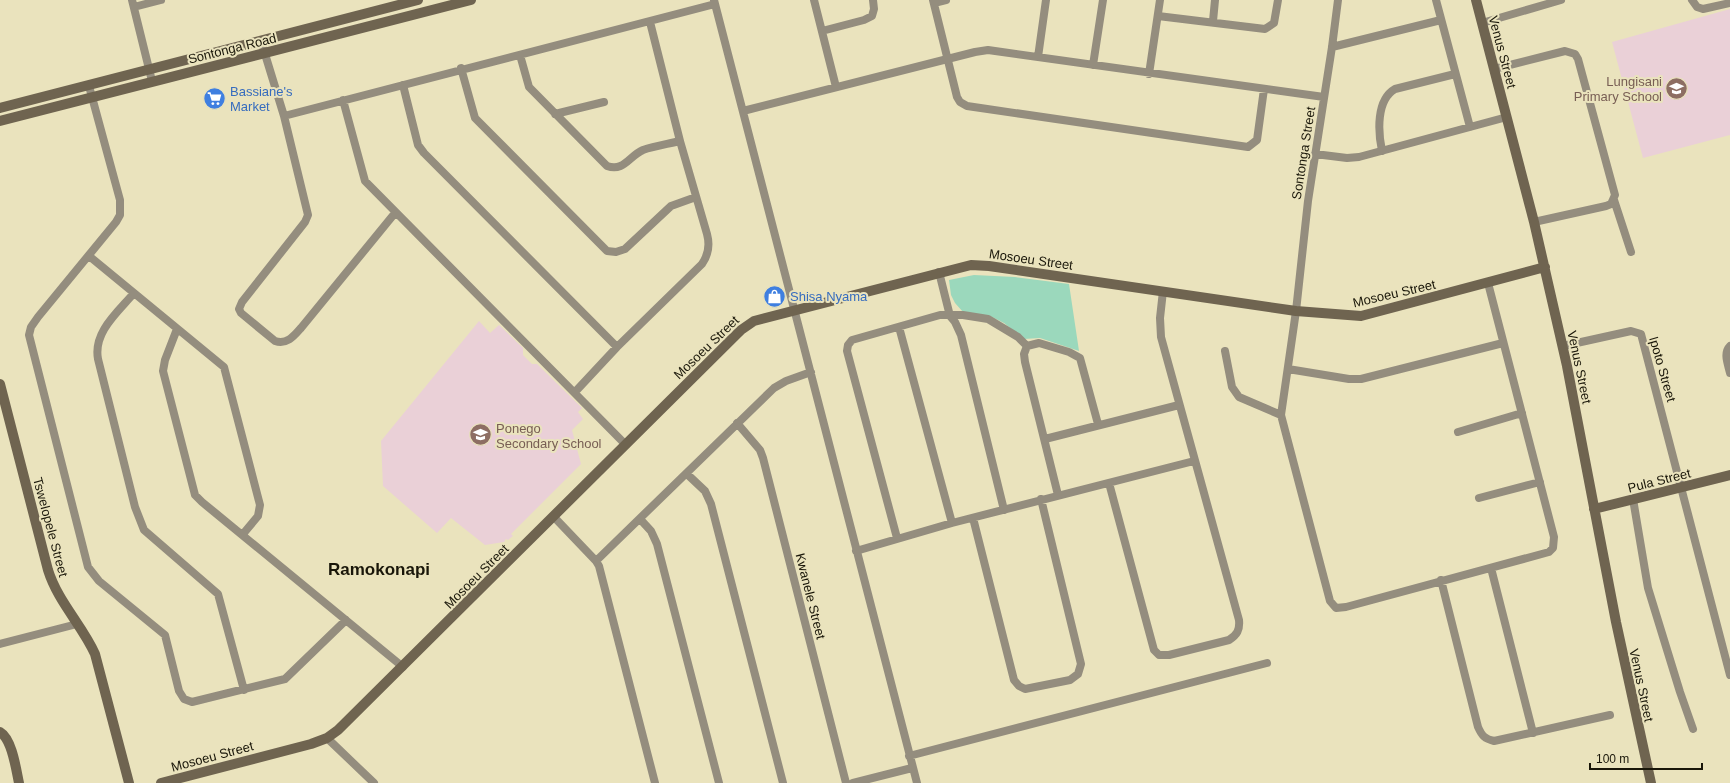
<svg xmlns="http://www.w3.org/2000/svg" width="1730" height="783" font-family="Arial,sans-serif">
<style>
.education{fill:#ead0d7}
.green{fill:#9bd8bc}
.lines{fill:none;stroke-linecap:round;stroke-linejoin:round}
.street{stroke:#948d7e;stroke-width:8}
.secondary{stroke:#6f6450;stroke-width:10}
.labels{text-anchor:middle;stroke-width:4;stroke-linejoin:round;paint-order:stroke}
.street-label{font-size:13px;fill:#191609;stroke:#eae3bd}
.education-label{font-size:13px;fill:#785e54;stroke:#eae3bd;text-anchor:end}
.shop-label{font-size:13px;fill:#366cbe;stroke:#eae3bd;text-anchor:start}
.district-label{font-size:17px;font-weight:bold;fill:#191609;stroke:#eae3bd}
</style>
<rect width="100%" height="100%" fill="#eae3bd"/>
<!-- education -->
<path class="education" d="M 1730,9 L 1730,135 L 1643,158 L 1612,42 Z
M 479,321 L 490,333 L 499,325 L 523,348 L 523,355 L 532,364 L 537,364 L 582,408 L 578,412 L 583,419 L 572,430 L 581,464 L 511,534 L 513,536 L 508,540 L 506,539 L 504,542 L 485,545 L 451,518 L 437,533 L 383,486 L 381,441 Z"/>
<!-- green -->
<path class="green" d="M 974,275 L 1015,277 L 1069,284 L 1079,351 L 1040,338 L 1024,339 L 1004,323 L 990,316 L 963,312 L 955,303 L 951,295 L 949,280 Z"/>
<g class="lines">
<!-- street -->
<path class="street" d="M 132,0 L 152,81
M 714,0 L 917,783
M 814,0 L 836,87
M 933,0 L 957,97 L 960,102 L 967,106 L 1248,147 L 1257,140 L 1264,89
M 1338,0 L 1332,47 L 1308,201 L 1296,311 L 1281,415 L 1330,601 L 1336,608 L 1346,607 L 1549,552 L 1553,548 L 1554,537 L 1488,283
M 1436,0 L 1470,127
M 1692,0 L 1697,7 L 1703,9 L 1730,3
M 934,3 L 946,0
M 134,7 L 161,0
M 1158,16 L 1265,29 L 1274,23 L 1278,0
M 1213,21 L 1215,0
M 1482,23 L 1561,0
M 822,31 L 864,20 L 872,16 L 874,9 L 873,0
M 261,41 L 284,116 L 308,215 L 305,222 L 242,302 L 239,309 L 241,313 L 275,341 C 287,345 294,336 301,328 L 395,213
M 1332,47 L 1441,20
M 520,55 L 529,87 L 607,166 C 624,172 629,156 643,150 C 655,146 668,144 680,141
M 1038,57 L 1046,0
M 1093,65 L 1103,0
M 461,68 L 475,118 L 607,251 L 616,252 L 625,249 L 671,206 L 696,197
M 1494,69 L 1565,51 L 1575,54 L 1578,59 L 1615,195 L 1611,204 L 1606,206 L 1534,222
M 1149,74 L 1160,0
M 403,85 L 418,145 L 424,153 L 617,347
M 89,86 L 120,200 L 120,215 L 116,222 L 38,317 L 31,327 L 29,335 L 88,567 L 99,581 L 165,635 L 179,691 L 184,699 L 192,702 L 285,679 L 346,620
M 343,100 L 365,181 L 626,445
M 743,111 L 975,52 L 988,50 L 1324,97
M 555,114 L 604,102
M 284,116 L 715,4
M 1382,151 C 1378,132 1376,100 1395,89 L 1455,74
M 1315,154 L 1347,158 L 1359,157 L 1507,117
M 1614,200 L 1631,252
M 89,256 L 224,367 L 260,505 L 258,516 L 243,534
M 939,272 L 950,316 L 955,322 L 961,335 L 1004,510
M 134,293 C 118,312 93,332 98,359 L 135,507 L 144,530 L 218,594 L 244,690
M 899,327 L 952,523
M 177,329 L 165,360 L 163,371 L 195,495 L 202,502 L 403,667
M 1027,346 L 1024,354 L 1025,362 L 1058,495
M 1563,346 L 1631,331 L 1641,334 L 1730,675
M 1730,346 C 1723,353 1728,364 1730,373
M 1225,351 L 1232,387 L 1239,397 L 1281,415
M 1288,369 L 1349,379 L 1361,379 L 1503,343
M 575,392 L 617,347 L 702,264 C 709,254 710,245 707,234 L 680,141 L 650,22
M 737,423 L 760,450 L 763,458 L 846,783
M 1458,432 L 1522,413
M 1045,439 L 1179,405
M 687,474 L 705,491 L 711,504 L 783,783
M 1109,483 L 1154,650 L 1159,655 L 1169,655 L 1229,640 C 1237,635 1240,630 1239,620 L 1161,337 L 1160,318 L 1163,291
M 1479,498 L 1540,482
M 1633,499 L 1648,588 L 1680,692 L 1693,729
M 554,517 L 596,561 L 599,566 L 655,783
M 973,518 L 1014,680 L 1019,686 L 1025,689 L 1070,680 L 1078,674 L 1081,664 L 1041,499
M 640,519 L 651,531 L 657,544 L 719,783
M 897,538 L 847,351 L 848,345 L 852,340 L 940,315 L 963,315 L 988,319 L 1018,337 L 1027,346 L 1039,343 L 1069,352 L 1080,358 L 1098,424
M 856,551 L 952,523 L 1194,461
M 596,561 L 774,388 L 786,381 L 811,372
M 1491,568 L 1533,733
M 1441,580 L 1478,727 C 1482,736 1485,739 1494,741 L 1610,715
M 0,644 L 77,624
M 327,738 L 374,783
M 909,756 L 1267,663
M 853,783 L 912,768"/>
<!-- secondary -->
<path class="secondary" d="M 1476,0 L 1534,222 L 1567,366 L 1616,622 L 1651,783
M 0,108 L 418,0
M 0,121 L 471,0
M 0,384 L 48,570 C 58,602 82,625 95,654 L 129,783
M 1594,509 L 1730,475
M 0,732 C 12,739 16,769 19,783
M 161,783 L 311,744 L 327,738 L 338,730 L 741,330 L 754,321 L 971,265 L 989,266 L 1296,311 L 1361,316 L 1545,267"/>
</g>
<!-- icons -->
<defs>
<symbol id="school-disc" viewBox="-11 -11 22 22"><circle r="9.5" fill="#8d6e63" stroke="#eae3bd"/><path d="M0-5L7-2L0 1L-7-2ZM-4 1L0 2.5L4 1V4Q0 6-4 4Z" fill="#fff"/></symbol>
<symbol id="supermarket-disc" viewBox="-11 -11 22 22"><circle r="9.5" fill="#3f7fe0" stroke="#eae3bd"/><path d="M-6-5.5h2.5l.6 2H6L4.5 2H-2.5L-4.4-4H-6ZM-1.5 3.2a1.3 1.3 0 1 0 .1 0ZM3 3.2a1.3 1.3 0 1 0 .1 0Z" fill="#fff"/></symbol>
<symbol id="shop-disc" viewBox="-11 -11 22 22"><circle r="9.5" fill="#3f7fe0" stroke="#eae3bd"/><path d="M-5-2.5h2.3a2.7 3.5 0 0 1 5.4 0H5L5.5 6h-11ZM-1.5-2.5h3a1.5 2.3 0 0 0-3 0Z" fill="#fff"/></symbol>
</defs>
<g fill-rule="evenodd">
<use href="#school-disc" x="1664" y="76" width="25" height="25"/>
<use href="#supermarket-disc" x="202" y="86" width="25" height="25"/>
<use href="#shop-disc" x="762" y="284" width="25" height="25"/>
<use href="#school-disc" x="468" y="422" width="25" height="25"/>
</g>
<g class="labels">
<!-- street labels -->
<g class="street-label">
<text transform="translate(232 48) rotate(-14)" y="5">Sontonga Road</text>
<text transform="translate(1503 52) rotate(75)" y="5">Venus Street</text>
<text transform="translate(1303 153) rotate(-81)" y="5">Sontonga Street</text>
<text transform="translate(1031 259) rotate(8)" y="5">Mosoeu Street</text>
<text transform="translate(1394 293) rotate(-13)" y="5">Mosoeu Street</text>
<text transform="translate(706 347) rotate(-44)" y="5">Mosoeu Street</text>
<text transform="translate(1580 367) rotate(78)" y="5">Venus Street</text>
<text transform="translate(1663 369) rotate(74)" y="5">Ipoto Street</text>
<text transform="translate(1659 480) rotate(-14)" y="5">Pula Street</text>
<text transform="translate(51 527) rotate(75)" y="5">Tswelopele Street</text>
<text transform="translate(476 576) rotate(-45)" y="5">Mosoeu Street</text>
<text transform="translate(811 596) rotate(76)" y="5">Kwanele Street</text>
<text transform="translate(1642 685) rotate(78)" y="5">Venus Street</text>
<text transform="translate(212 756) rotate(-15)" y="5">Mosoeu Street</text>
</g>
<!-- education labels -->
<g class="education-label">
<text x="1662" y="86">Lungisani<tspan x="1662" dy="15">Primary School</tspan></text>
<text x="496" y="433" text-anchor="start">Ponego<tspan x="496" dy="15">Secondary School</tspan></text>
</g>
<!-- shop labels -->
<g class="shop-label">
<text x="230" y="96">Bassiane's<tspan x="230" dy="15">Market</tspan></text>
<text x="790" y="301">Shisa Nyama</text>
</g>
<!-- district labels -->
<g class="district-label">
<text x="379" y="575">Ramokonapi</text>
</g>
</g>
<!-- scale -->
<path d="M1590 763v6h112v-6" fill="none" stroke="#191609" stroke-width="2"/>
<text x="1596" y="763" font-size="12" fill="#191609" stroke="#eae3bd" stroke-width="3" paint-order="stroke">100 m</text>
</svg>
